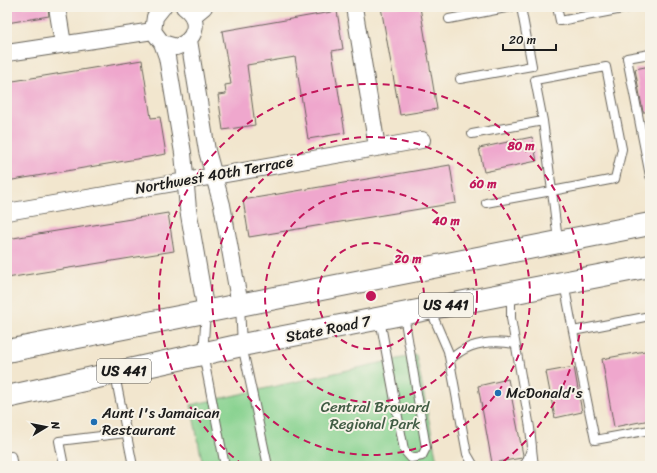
<svg xmlns="http://www.w3.org/2000/svg" width="657" height="473" font-family="Sriracha,sans-serif">
<style>
.green{fill:#87d28f;stroke:#527756}
.building{fill:#efa7cd}
.lines{fill:none;stroke-linecap:round;stroke-linejoin:round}
.lane-casing{stroke:#67635a;stroke-width:10}
.street-casing{stroke:#67635a;stroke-width:18}
.primary-casing{stroke:#67635a;stroke-width:24}
.lane{stroke:#fff;stroke-width:8}
.street{stroke:#fff;stroke-width:16}
.primary{stroke:#fff;stroke-width:22}
.ring{fill:none;stroke:#c2185b;stroke-width:2;stroke-dasharray:7 5}
.poi-dot{fill:#1f6fb2;stroke:#f7f3e8;stroke-width:1.5}
.labels{text-anchor:middle;stroke-width:4;stroke-linejoin:round;paint-order:stroke}
.shield{fill:#f7f3e8;stroke:#5e5c59;stroke-width:1}
.shield-label{font-size:14px;font-weight:bold;fill:#1c1c1c}
.street-label{font-size:15px;fill:#1c1c1c;stroke:#f7f3e8}
.poi-label{font-size:15px;fill:#1c1c1c;stroke:#f7f3e8;text-anchor:start}
.park-label{font-size:15px;fill:#415c44;stroke:#f7f3e8}
.centre{fill:#c2185b;stroke:#f7f3e8;stroke-width:2}
.ring-label{font-size:12px;text-anchor:middle;font-weight:bold;fill:#c2185b;stroke:#f7f3e8;stroke-width:4;stroke-linejoin:round;paint-order:stroke}
</style>
<rect width="100%" height="100%" fill="#f7f3e8"/>
<filter id="ink" filterUnits="userSpaceOnUse"><feTurbulence type="fractalNoise" baseFrequency=".025" numOctaves="2"/><feDisplacementMap in="SourceGraphic" scale="8" xChannelSelector="R" yChannelSelector="G"/><feConvolveMatrix kernelMatrix="1 2 1 2 8 2 1 2 1" color-interpolation-filters="sRGB"/></filter>
<filter id="wash" filterUnits="userSpaceOnUse"><feTurbulence type="fractalNoise" baseFrequency=".012" numOctaves="4" result="noise"/><feDisplacementMap in="SourceGraphic" scale="16" xChannelSelector="R" yChannelSelector="G"/><feGaussianBlur stdDeviation="0.9" result="paint"/><feColorMatrix in="noise" values="0 0 0 0 0 0 0 0 0 0 0 0 0 0 0 0 0 1.4 0 .05"/><feComposite in="paint" operator="in"/></filter>
<g filter="url(#wash)">
<rect width="100%" height="100%" fill="#f2e6ce"/>
<!-- green -->
<path class="green" d="M 416,355 L 438,466 L 203,466 L 191,405 Z"/>
<g id="blocks">
<!-- building -->
<path class="building" d="M 7,7 L 48,7 L 49,16 L 7,23 Z
M 381,7 L 420,7 L 437,109 L 400,115 Z
M 337,11 L 343,49 L 332,51 L 345,133 L 308,139 L 295,57 L 247,65 L 255,125 L 223,130 L 218,95 L 226,94 L 225,85 L 231,84 L 222,31 Z
M 142,60 L 151,118 L 160,117 L 166,154 L 7,181 L 7,82 Z
M 650,66 L 650,112 L 643,112 L 635,69 Z
M 532,137 L 537,161 L 484,172 L 479,148 Z
M 450,165 L 456,203 L 249,237 L 243,200 Z
M 168,213 L 174,251 L 7,278 L 7,239 Z
M 650,350 L 650,420 L 614,427 L 602,359 Z
M 574,367 L 582,412 L 555,418 L 546,372 Z
M 508,379 L 523,455 L 522,458 L 492,463 L 478,386 Z"/>
</g>
</g>
<g filter="url(#ink)">
<use href="#blocks" fill-opacity="0" stroke="#67635a" stroke-width="1"/>
<g class="lines">
<defs>
<path id="lane" d="M 557,7 L 560,21 L 633,7
M 449,19 L 511,7
M 650,54 L 627,58 L 650,176
M 460,79 L 532,66 L 521,7
M 472,134 L 543,121
M 486,203 L 552,191 L 543,121 L 535,80 L 606,67 L 622,149 L 615,179 L 552,191 L 558,241
M 564,283 L 573,331 L 650,316
M 511,294 L 511,318 L 530,428 L 532,447 L 526,463 L 522,466
M 240,306 L 242,345 L 268,466
M 430,309 L 448,351 L 467,454 L 474,466
M 206,312 L 203,354 L 225,466
M 380,319 L 404,450 L 411,458 L 422,456 L 426,448 L 404,315
M 573,331 L 595,440 L 650,430
M 450,360 C 468,342 491,340 515,344
M 115,375 L 133,466
M 532,449 L 534,466
M 7,457 L 11,456 L 13,466
M 64,466 L 59,441 L 126,433"/>
<path id="street" d="M 57,7 L 63,44
M 163,7 L 155,17 L 153,31 L 162,43 L 176,47 C 196,41 202,20 184,7
M 354,7 L 377,147
M 193,16 L 204,7
M 189,40 L 207,151 L 222,205 L 240,305
M 162,43 L 167,57 L 183,153 L 188,209 L 206,312
M 7,53 L 153,31
M 7,212 L 422,140"/>
<path id="primary" d="M 7,351 L 650,224
M 7,397 L 242,345 L 650,266"/>
</defs>
<!-- lane casing -->
<use href="#lane" class="lane-casing"/>
<!-- street casing -->
<use href="#street" class="street-casing"/>
<!-- primary casing -->
<use href="#primary" class="primary-casing"/>
<!-- lane -->
<use href="#lane" class="lane"/>
<!-- street -->
<use href="#street" class="street"/>
<!-- primary -->
<use href="#primary" class="primary"/>
</g>
</g>
<!-- distance rings -->
<g class="ring">
<circle cx="371" cy="296" r="53"/>
<circle cx="371" cy="296" r="106"/>
<circle cx="371" cy="296" r="159"/>
<path d="M243 465A212 212 0 1 1 499 465"/>
</g>
<!-- markers -->
<g class="poi-dot">
<circle cx="498" cy="393" r="4"/>
<circle cx="94" cy="422" r="4"/>
</g>
<g class="labels">
<!-- shield labels -->
<g class="shield">
<rect x="419" y="293" width="54" height="24" rx="3"/>
<rect x="97" y="359" width="54" height="24" rx="3"/>
</g>
<g class="shield-label">
<text x="446" y="310">US 441</text>
<text x="124" y="376">US 441</text>
</g>
<!-- street labels -->
<g class="street-label">
<text transform="translate(214 175) rotate(-10)" y="5">Northwest 40th Terrace</text>
<text transform="translate(328 329) rotate(-11)" y="5">State Road 7</text>
</g>
<!-- poi labels -->
<g class="poi-label">
<text x="506" y="398">McDonald's</text>
<text x="102" y="418">Aunt I's Jamaican<tspan x="102" dy="17">Restaurant</tspan></text>
</g>
<!-- park labels -->
<g class="park-label">
<text x="375" y="412">Central Broward<tspan x="375" dy="17">Regional Park</tspan></text>
</g>
</g>
<circle cx="371" cy="296" r="6" class="centre"/>
<g class="ring-label">
<text x="521" y="150">80 m</text>
<text x="483" y="188">60 m</text>
<text x="446" y="225">40 m</text>
<text x="408" y="263">20 m</text>
</g>
<!-- margin -->
<rect width="657" height="473" fill="none" stroke="#f7f3e8" stroke-width="24"/>
<!-- north arrow -->
<g transform="translate(46 427) rotate(80)" stroke="#f7f3e8" stroke-width="3" paint-order="stroke">
<path d="M0-3L7 15L0 10L-7 15Z" fill="#1c1c1c"/>
<text y="-6" font-size="11" font-weight="bold" text-anchor="middle" fill="#1c1c1c">N</text>
</g>
<!-- scale -->
<path d="M503 44v6h53v-6" fill="none" stroke="#1c1c1c" stroke-width="2"/>
<text x="509" y="44" font-size="12" fill="#1c1c1c" stroke="#f7f3e8" stroke-width="3" paint-order="stroke">20 m</text>
</svg>
